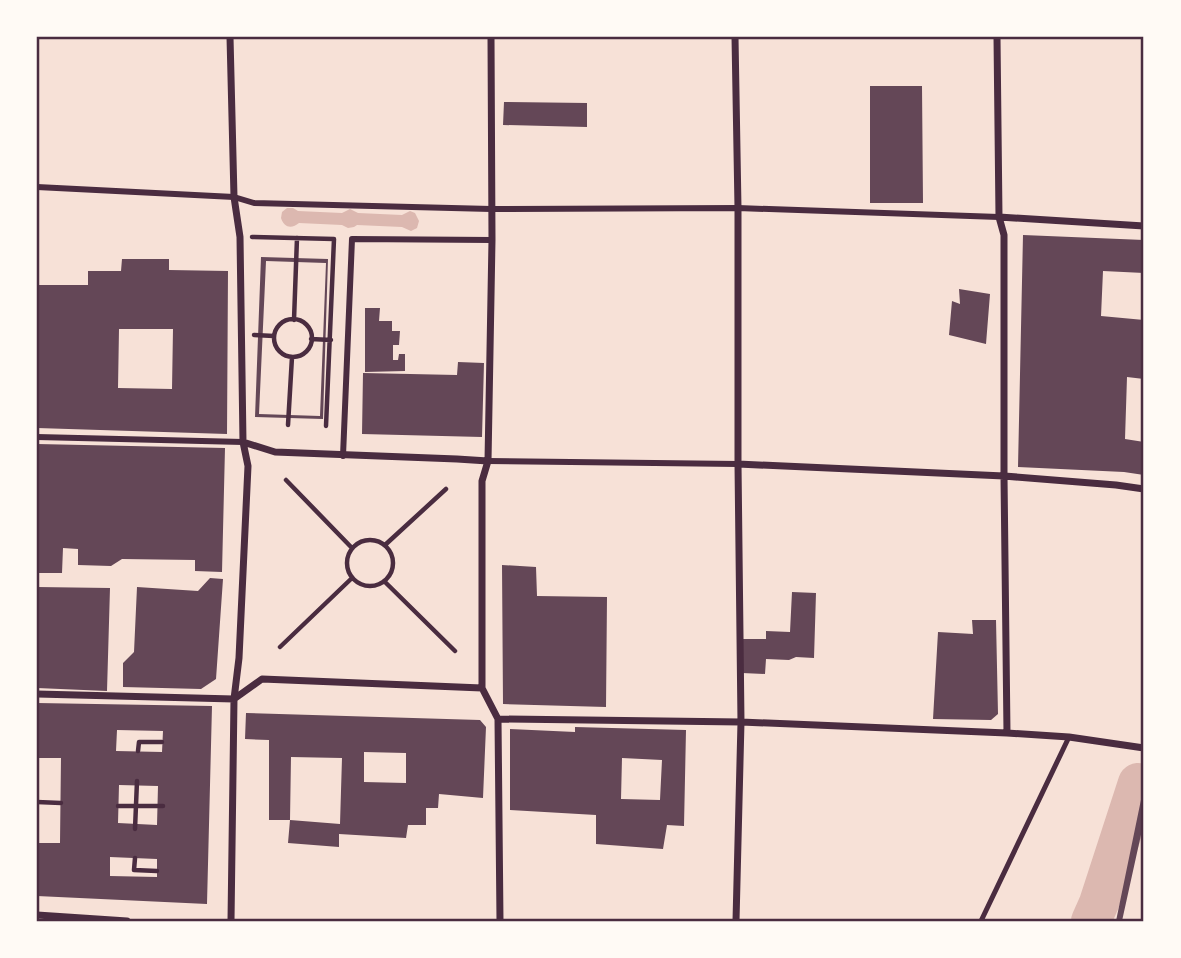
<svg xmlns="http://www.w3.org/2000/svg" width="1181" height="958" font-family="Spectral,serif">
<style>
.water{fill:#dcb8b0}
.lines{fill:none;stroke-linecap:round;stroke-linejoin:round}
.river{stroke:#dcb8b0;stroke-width:40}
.building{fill:#644757;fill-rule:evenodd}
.path{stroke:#4a2c40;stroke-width:4.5}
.service{stroke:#4a2c40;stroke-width:5}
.pedestrian{stroke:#4a2c40;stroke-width:6}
.minor{stroke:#4a2c40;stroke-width:7}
.neatline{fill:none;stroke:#4a2c40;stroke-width:2.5}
</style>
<rect width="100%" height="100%" fill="#f7e1d7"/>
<!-- water -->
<path class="water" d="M 287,208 L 293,208 L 298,211 L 342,213 L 350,209 L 358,213 L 402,215 L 410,211 L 415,213 L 419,221 L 417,228 L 411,231 L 402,227 L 357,225 L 354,227 L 348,228 L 342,225 L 299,223 C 292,229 284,228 281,218 L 282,212 Z"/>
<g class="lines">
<!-- river -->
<path class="river" d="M 1091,921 L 1099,903 L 1138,783"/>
</g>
<!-- building -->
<path class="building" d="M 870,86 L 922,86 L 923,203 L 870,203 Z
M 504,102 L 587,103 L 587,127 L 503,125 Z
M 1023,235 L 1144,240 L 1144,273 L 1103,271 L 1101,316 L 1144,320 L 1144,379 L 1127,377 L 1125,439 L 1144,442 L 1144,475 L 1124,472 L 1018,467 Z
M 261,257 L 328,259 L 323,419 L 255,417 ZM 266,261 L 326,263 L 320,416 L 259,414 Z
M 122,259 L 169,259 L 169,270 L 228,271 L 227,434 L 37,428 L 37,285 L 88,285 L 88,271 L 121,271 ZM 119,329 L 173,329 L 172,389 L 118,388 Z
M 959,289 L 990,294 L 986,344 L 949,335 L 952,301 L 960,304 Z
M 365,308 L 380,308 L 379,321 L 392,321 L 392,331 L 400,331 L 399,345 L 393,345 L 393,360 L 398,360 L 399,354 L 405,354 L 405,371 L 365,372 Z
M 458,362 L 484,363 L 482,437 L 362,434 L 363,373 L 457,375 Z
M 37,444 L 225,448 L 222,572 L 195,571 L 195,560 L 122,559 L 111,566 L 78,565 L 78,549 L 63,548 L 62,573 L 37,573 Z
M 502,565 L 536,567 L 537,596 L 607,597 L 606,707 L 503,704 Z
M 210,578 L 223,579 L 216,679 L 201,689 L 123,687 L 123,663 L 134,652 L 137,587 L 198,591 Z
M 37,587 L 110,588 L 107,691 L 37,688 Z
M 792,592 L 816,593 L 814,658 L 796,657 L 789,660 L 766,659 L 765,674 L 742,673 L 743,639 L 766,639 L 766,631 L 790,632 Z
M 972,620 L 996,620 L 998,714 L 991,720 L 933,719 L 938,632 L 973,634 Z
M 37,703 L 212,706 L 207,904 L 37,896 L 37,843 L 60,843 L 61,758 L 37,758 ZM 117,730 L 163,731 L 162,752 L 116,751 ZM 119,785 L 158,786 L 157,825 L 118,823 ZM 110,857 L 157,859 L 157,877 L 110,876 Z
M 246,713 L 480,720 L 486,727 L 483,798 L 439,794 L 438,808 L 426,808 L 426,825 L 408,825 L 406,838 L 339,834 L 339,847 L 288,843 L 290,820 L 340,824 L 342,758 L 291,757 L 290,820 L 269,820 L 269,740 L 245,739 ZM 364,752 L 406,753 L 406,783 L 364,782 Z
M 575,727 L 686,730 L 684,826 L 667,825 L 663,849 L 596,844 L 596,815 L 510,810 L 510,729 L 575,732 ZM 622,758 L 662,760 L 660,800 L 621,799 Z
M 1143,790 L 1144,821 L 1122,921 L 1116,921 Z"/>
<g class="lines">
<!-- path -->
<path class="path" d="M 252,237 L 334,239
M274 338a19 19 0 1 1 38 0a19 19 0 1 1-38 0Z
M 294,320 L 297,238
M 254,335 L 274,336
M 311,339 L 331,340
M 288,425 L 292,357
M 326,426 L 334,239
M 286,480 L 352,548
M347 563a23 23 0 1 1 46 0a23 23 0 1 1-46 0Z
M 385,545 L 446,489
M 384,581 L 455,651
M 280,647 L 352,578
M 138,751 L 139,742 L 162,742
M 37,802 L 61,803
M 118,806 L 163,806
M 135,829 L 137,781
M 135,858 L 134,870 L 157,871"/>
<!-- service -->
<path class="service" d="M 981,921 L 1069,737"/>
<!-- pedestrian -->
<path class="pedestrian" d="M 37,187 L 234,197 L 254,203 L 491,209 L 738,208 L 999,217
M 37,437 L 243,442
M 343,456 L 352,239 L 492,240
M 488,461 L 738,464"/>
<!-- minor -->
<path class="minor" d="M 230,37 L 234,197 L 240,237 L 243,442 L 248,466 L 239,658 L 234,699 L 231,921
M 491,37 L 492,240 L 488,461 L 482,481 L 482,688 L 498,719 L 500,921
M 735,37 L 738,208 L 738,464 L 741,722 L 736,921
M 997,37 L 999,217 L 1004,235 L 1004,476 L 1007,733
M 999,217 L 1144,226
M 243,442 L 275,452 L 457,459 L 488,461
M 738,464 L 1004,476 L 1116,485 L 1144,489
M 37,694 L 234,699 L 262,679 L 482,688
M 498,719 L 741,722 L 1007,733 L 1069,737 L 1144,748
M 37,915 L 127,921"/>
</g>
<!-- border -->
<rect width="1181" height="958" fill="none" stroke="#fffaf5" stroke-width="77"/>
<rect x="38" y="38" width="1104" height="882" class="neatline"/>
</svg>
